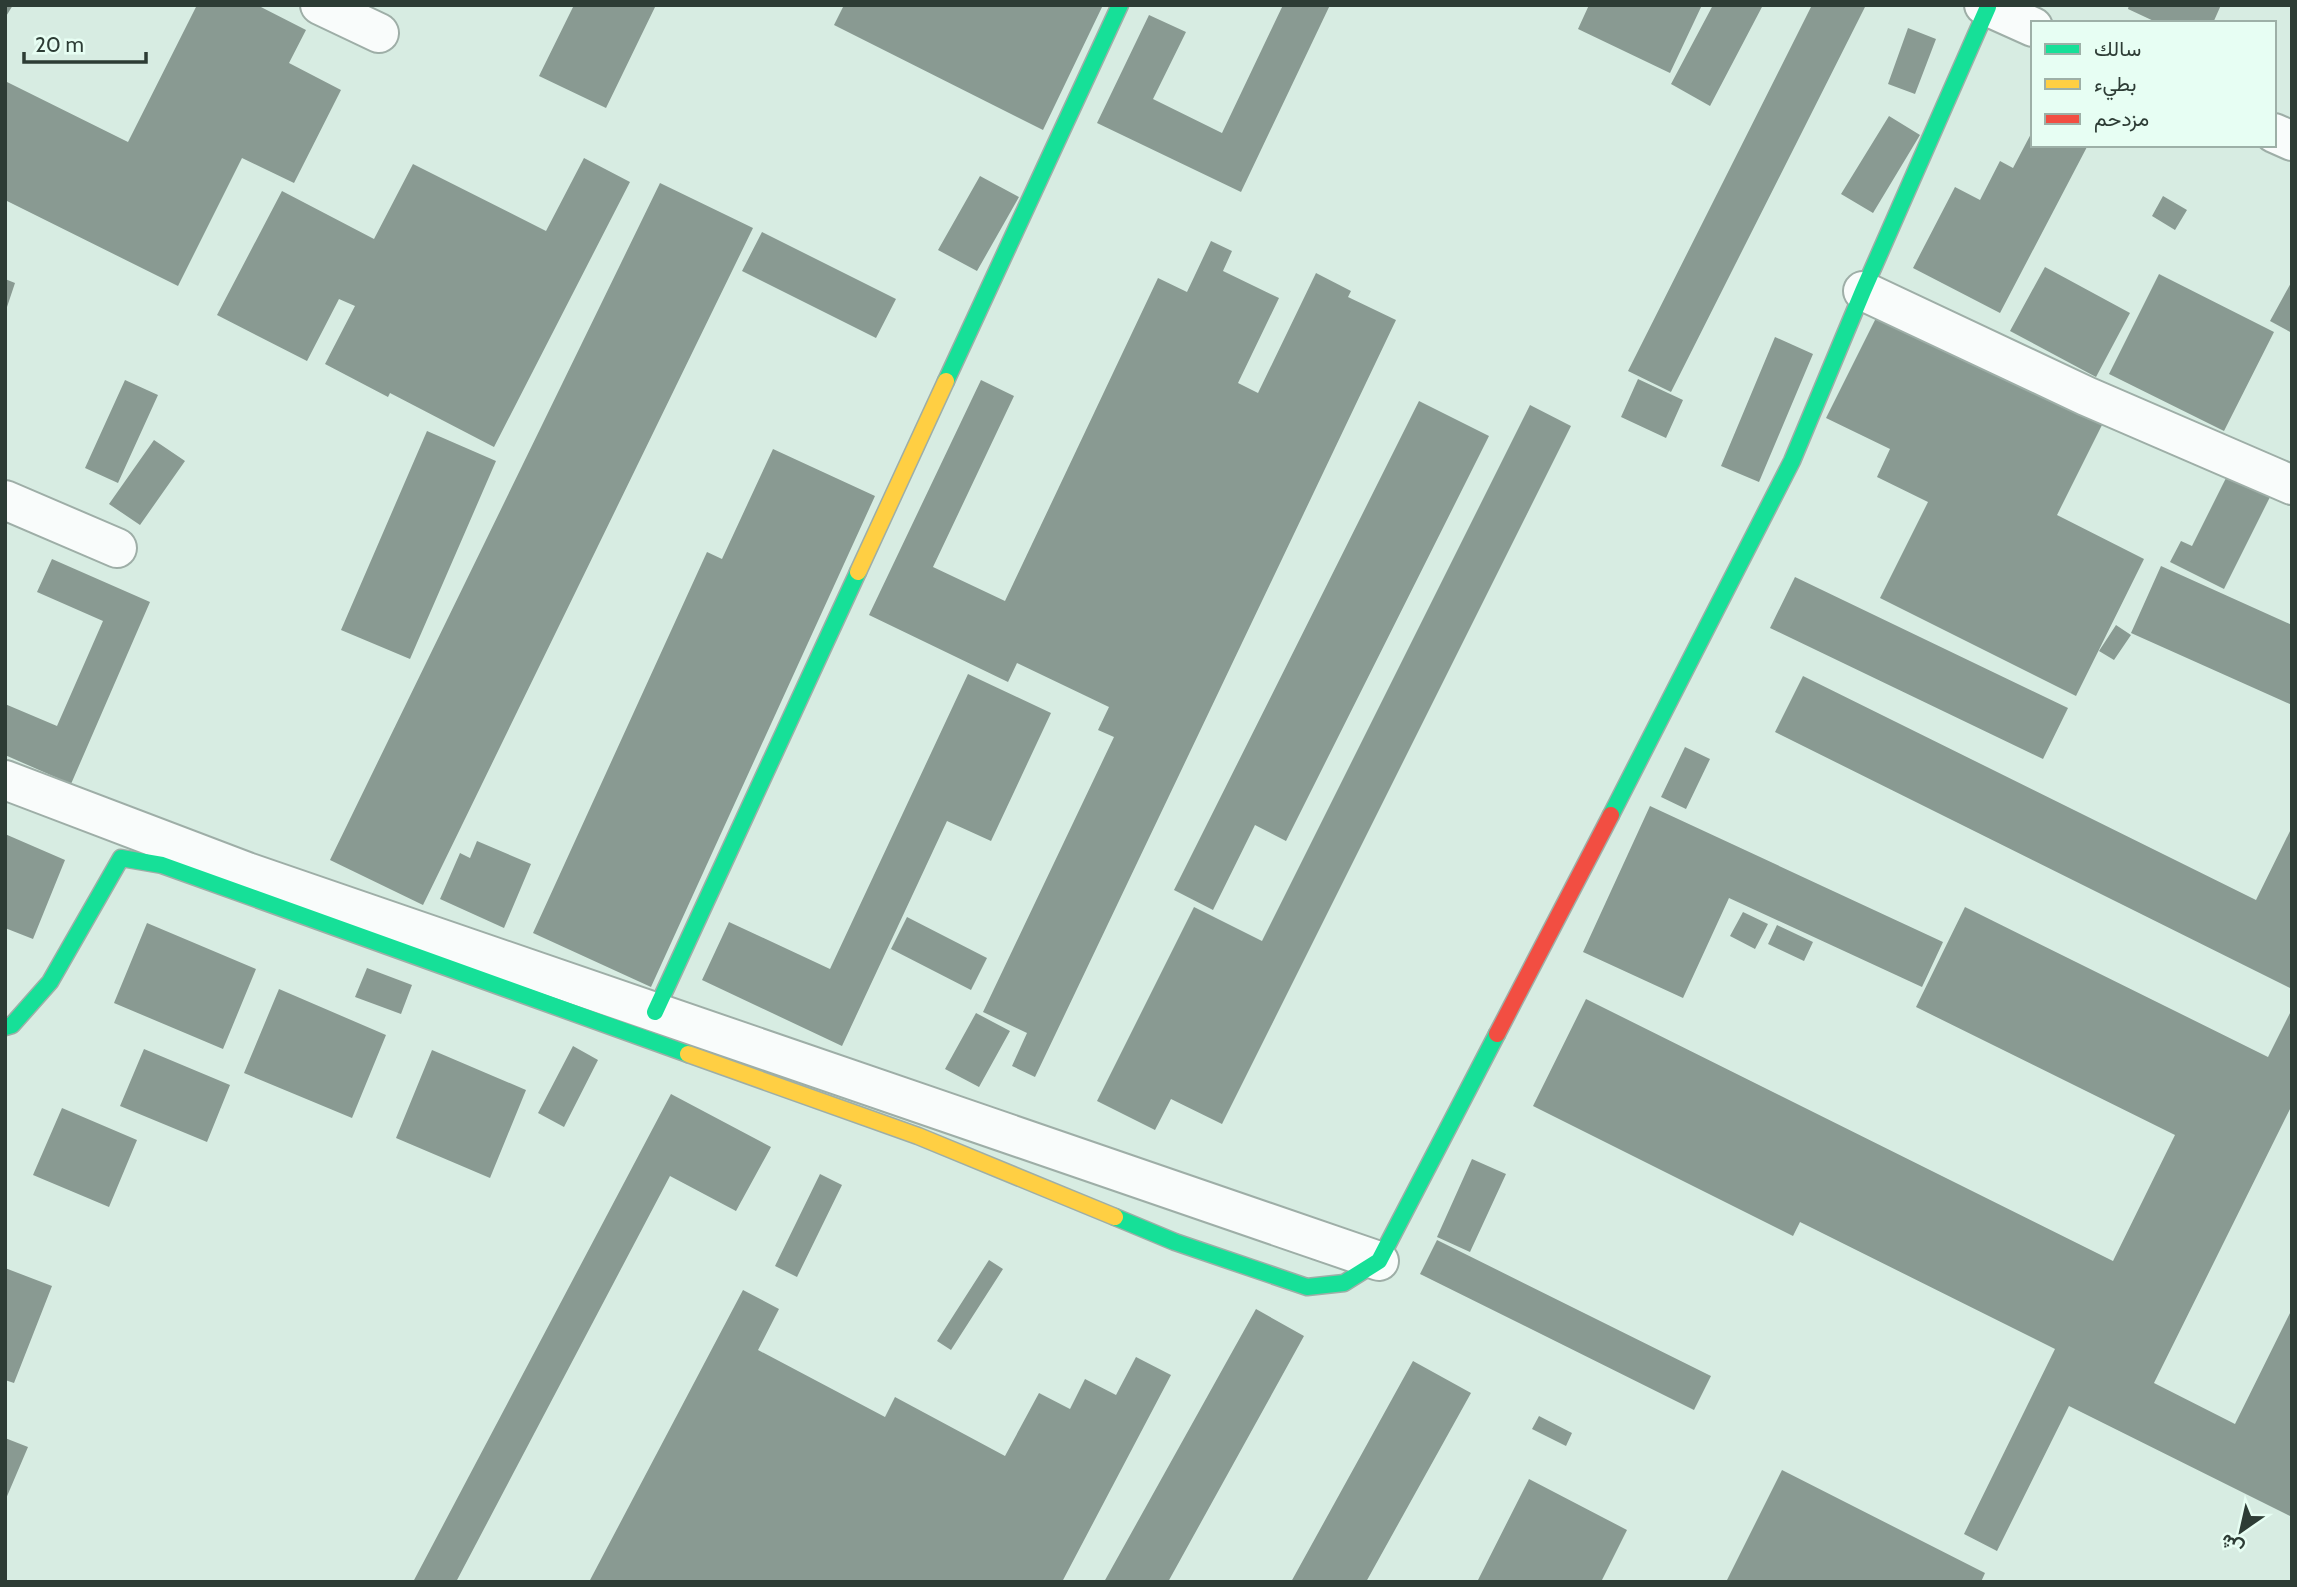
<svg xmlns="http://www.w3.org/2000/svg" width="2297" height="1587" font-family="Cabin,Vazirmatn,sans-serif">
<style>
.building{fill:#899a92}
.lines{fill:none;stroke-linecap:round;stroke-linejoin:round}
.street-casing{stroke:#9eaea7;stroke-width:42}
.fast-casing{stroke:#9eaea7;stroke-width:19}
.slow-casing{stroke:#9eaea7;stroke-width:19}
.jam-casing{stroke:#9eaea7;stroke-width:19}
.street{stroke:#f9fcfb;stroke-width:38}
.fast{stroke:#16e098;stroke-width:16}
.slow{stroke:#ffcf43;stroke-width:16}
.jam{stroke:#f24e42;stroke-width:16}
</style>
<rect width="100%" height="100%" fill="#d7ece2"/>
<!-- building -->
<path class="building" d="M 5,5 L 13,5 L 5,18 Z
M 197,5 L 257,5 L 306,30 L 289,63 L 341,90 L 294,183 L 242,158 L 178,286 L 5,200 L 5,81 L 128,142 Z
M 574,5 L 656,5 L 606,108 L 539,76 Z
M 844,5 L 1103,5 L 1043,130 L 834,25 Z
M 1283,5 L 1330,5 L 1241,192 L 1097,123 L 1149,15 L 1186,32 L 1153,99 L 1222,133 Z
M 1589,5 L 1702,5 L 1670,73 L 1578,29 Z
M 1713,5 L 1763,5 L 1710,106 L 1671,84 Z
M 1812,5 L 1866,5 L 1671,392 L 1628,371 Z
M 2129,5 L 2221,5 L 2213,23 L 2158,23 L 2128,9 Z
M 1908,28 L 1936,39 L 1915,94 L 1888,84 Z
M 1889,116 L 1920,135 L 1873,213 L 1841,194 Z
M 2033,130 L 2033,145 L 2088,145 L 2000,313 L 1913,268 L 1955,187 L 1980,200 L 2000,161 L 2013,168 Z
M 584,158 L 630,182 L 494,447 L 390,393 L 388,397 L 325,364 L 355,306 L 339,299 L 307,361 L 217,315 L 282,191 L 374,239 L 413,164 L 546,231 Z
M 980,176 L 1019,197 L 977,271 L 938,250 Z
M 660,183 L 753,228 L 423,905 L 330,860 Z
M 2163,196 L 2187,210 L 2175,230 L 2152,216 Z
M 762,232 L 896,299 L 876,338 L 742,271 Z
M 1211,241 L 1232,251 L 1223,271 L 1279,298 L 1238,383 L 1258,393 L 1316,273 L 1351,291 L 1348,297 L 1396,320 L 1035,1077 L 1012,1066 L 1027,1033 L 983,1012 L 1114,737 L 1098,730 L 1109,707 L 1017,663 L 1008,682 L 869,615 L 981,380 L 1014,396 L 933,567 L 1005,601 L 1158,278 L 1187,292 Z
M 2045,267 L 2130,313 L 2096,377 L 2010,331 Z
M 2159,274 L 2274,332 L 2224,431 L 2109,374 Z
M 5,279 L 15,283 L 6,310 L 5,310 Z
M 2292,281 L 2292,333 L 2270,321 Z
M 1879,312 L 2103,423 L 2057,515 L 2144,559 L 2076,696 L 1880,598 L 1928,502 L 1877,477 L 1890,449 L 1826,418 Z
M 1775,337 L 1813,354 L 1759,482 L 1721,466 Z
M 1638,379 L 1683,400 L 1666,438 L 1621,417 Z
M 125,380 L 158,395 L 118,483 L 85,468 Z
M 1419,401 L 1489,436 L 1286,841 L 1255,825 L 1213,910 L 1174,890 Z
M 1530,405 L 1571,426 L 1222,1124 L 1171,1099 L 1155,1130 L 1097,1101 L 1194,907 L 1262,941 Z
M 427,431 L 496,461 L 410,659 L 341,630 Z
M 154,440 L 185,461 L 140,525 L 109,504 Z
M 773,449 L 875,496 L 651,987 L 533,933 L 707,552 L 722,559 Z
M 2233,464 L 2276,485 L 2224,589 L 2170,562 L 2181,541 L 2192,546 Z
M 52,559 L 150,602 L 71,784 L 5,755 L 5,704 L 57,726 L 103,621 L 37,592 Z
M 2161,566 L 2292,625 L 2292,705 L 2131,633 Z
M 1795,577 L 2068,708 L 2043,759 L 1770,628 Z
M 2116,625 L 2131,635 L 2114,660 L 2099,651 Z
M 968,674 L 1051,713 L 991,841 L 947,821 L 842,1046 L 702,980 L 729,922 L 830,969 Z
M 1803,676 L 2256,900 L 2292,827 L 2292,989 L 1775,732 Z
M 1685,747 L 1710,759 L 1686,809 L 1661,797 Z
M 1650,806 L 1943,942 L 1922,987 L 1729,898 L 1683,998 L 1583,952 Z
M 5,834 L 65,860 L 33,939 L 5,928 Z
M 477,841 L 531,864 L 504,928 L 440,899 L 460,853 L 470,858 Z
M 1965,907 L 2268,1057 L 2292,1009 L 2292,1105 L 2154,1383 L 2235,1424 L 2292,1309 L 2292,1517 L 2069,1406 L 1997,1551 L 1964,1534 L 2055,1349 L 1800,1222 L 1793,1236 L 1533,1106 L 1586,999 L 2113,1261 L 2175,1135 L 1916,1007 Z
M 1743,912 L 1768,924 L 1755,949 L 1730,936 Z
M 907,917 L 987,958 L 971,990 L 891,949 Z
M 147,923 L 256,969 L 223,1049 L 114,1003 Z
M 1777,925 L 1813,942 L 1804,961 L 1768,944 Z
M 367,968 L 412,985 L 401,1014 L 355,997 Z
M 279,989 L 386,1035 L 352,1118 L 244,1073 Z
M 976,1013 L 1010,1031 L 979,1087 L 945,1069 Z
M 573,1046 L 598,1060 L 564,1127 L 538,1113 Z
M 144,1049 L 230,1085 L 207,1142 L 120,1106 Z
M 432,1050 L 526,1090 L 490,1178 L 396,1138 Z
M 671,1094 L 771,1147 L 736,1211 L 670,1176 L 456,1582 L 413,1582 Z
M 62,1108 L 137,1140 L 109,1207 L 33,1175 Z
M 1472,1159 L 1506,1174 L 1470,1252 L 1437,1237 Z
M 820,1174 L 842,1185 L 797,1277 L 775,1266 Z
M 1437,1240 L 1711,1376 L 1694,1410 L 1420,1274 Z
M 989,1260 L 1003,1269 L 951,1350 L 937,1341 Z
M 5,1268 L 52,1286 L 14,1383 L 5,1380 Z
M 743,1290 L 779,1309 L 758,1350 L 885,1417 L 895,1397 L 1005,1456 L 1039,1393 L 1070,1409 L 1085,1379 L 1116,1395 L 1136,1357 L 1171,1375 L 1062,1582 L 589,1582 Z
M 1256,1309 L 1304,1336 L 1168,1582 L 1104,1582 Z
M 1413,1361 L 1471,1393 L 1366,1582 L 1291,1582 Z
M 1539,1416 L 1572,1433 L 1566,1446 L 1532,1429 Z
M 5,1438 L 28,1447 L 5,1501 Z
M 1782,1470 L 1985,1573 L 1981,1582 L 1726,1582 Z
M 1529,1479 L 1627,1530 L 1601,1582 L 1477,1582 Z"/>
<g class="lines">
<defs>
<path id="street" d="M 320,5 L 379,33
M 1984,5 L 2033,27
M 2274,133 L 2292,141
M 1863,291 L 2086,396 L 2292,485
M 5,500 L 117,548
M 5,780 L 247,872 L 1379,1261"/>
<path id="fast" d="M 946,381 L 1120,5
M 1611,815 L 1792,461 L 1863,291 L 1988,7
M 655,1012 L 858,572
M 5,1027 L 12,1025 L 50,982 L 121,858 L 162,865 L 688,1054
M 1115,1217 L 1175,1242 L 1307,1287 L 1344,1283 L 1379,1261 L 1497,1034"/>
<path id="slow" d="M 858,572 L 946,381
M 688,1054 L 918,1136 L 1115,1217"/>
<path id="jam" d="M 1497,1034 L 1611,815"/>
</defs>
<!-- street casing -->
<use href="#street" class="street-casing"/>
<!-- fast casing -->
<use href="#fast" class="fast-casing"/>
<!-- slow casing -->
<use href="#slow" class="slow-casing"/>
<!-- jam casing -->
<use href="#jam" class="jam-casing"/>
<!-- street -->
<use href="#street" class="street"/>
<!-- fast -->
<use href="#fast" class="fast"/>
<!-- slow -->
<use href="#slow" class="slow"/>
<!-- jam -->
<use href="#jam" class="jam"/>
</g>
<!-- border -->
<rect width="2297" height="1587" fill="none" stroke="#2d3c35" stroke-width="14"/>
<!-- legend -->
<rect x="2031" y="21" width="245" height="126" fill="#e7fef3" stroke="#9db0a7" stroke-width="2"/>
<rect x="2045" y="44" width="35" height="10" fill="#16e098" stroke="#9db0a7" stroke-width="2"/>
<text x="2094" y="56" font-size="21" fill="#2d3c35">سالك</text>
<rect x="2045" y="79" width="35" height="10" fill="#ffcf43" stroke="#9db0a7" stroke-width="2"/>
<text x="2094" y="91" font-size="21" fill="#2d3c35">بطيء</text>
<rect x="2045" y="114" width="35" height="10" fill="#f24e42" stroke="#9db0a7" stroke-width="2"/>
<text x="2094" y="126" font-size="21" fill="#2d3c35">مزدحم</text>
<!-- north arrow -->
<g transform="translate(2241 1531) rotate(214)" stroke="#e7fef3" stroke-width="5" paint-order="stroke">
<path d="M0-5L12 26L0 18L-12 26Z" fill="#2d3c35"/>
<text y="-10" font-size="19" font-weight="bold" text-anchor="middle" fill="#2d3c35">ش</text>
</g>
<!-- scale -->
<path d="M24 52v10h122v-10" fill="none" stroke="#2d3c35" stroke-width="3.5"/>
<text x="35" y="52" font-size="21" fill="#2d3c35" stroke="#e7fef3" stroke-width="5" paint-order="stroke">20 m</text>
</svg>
